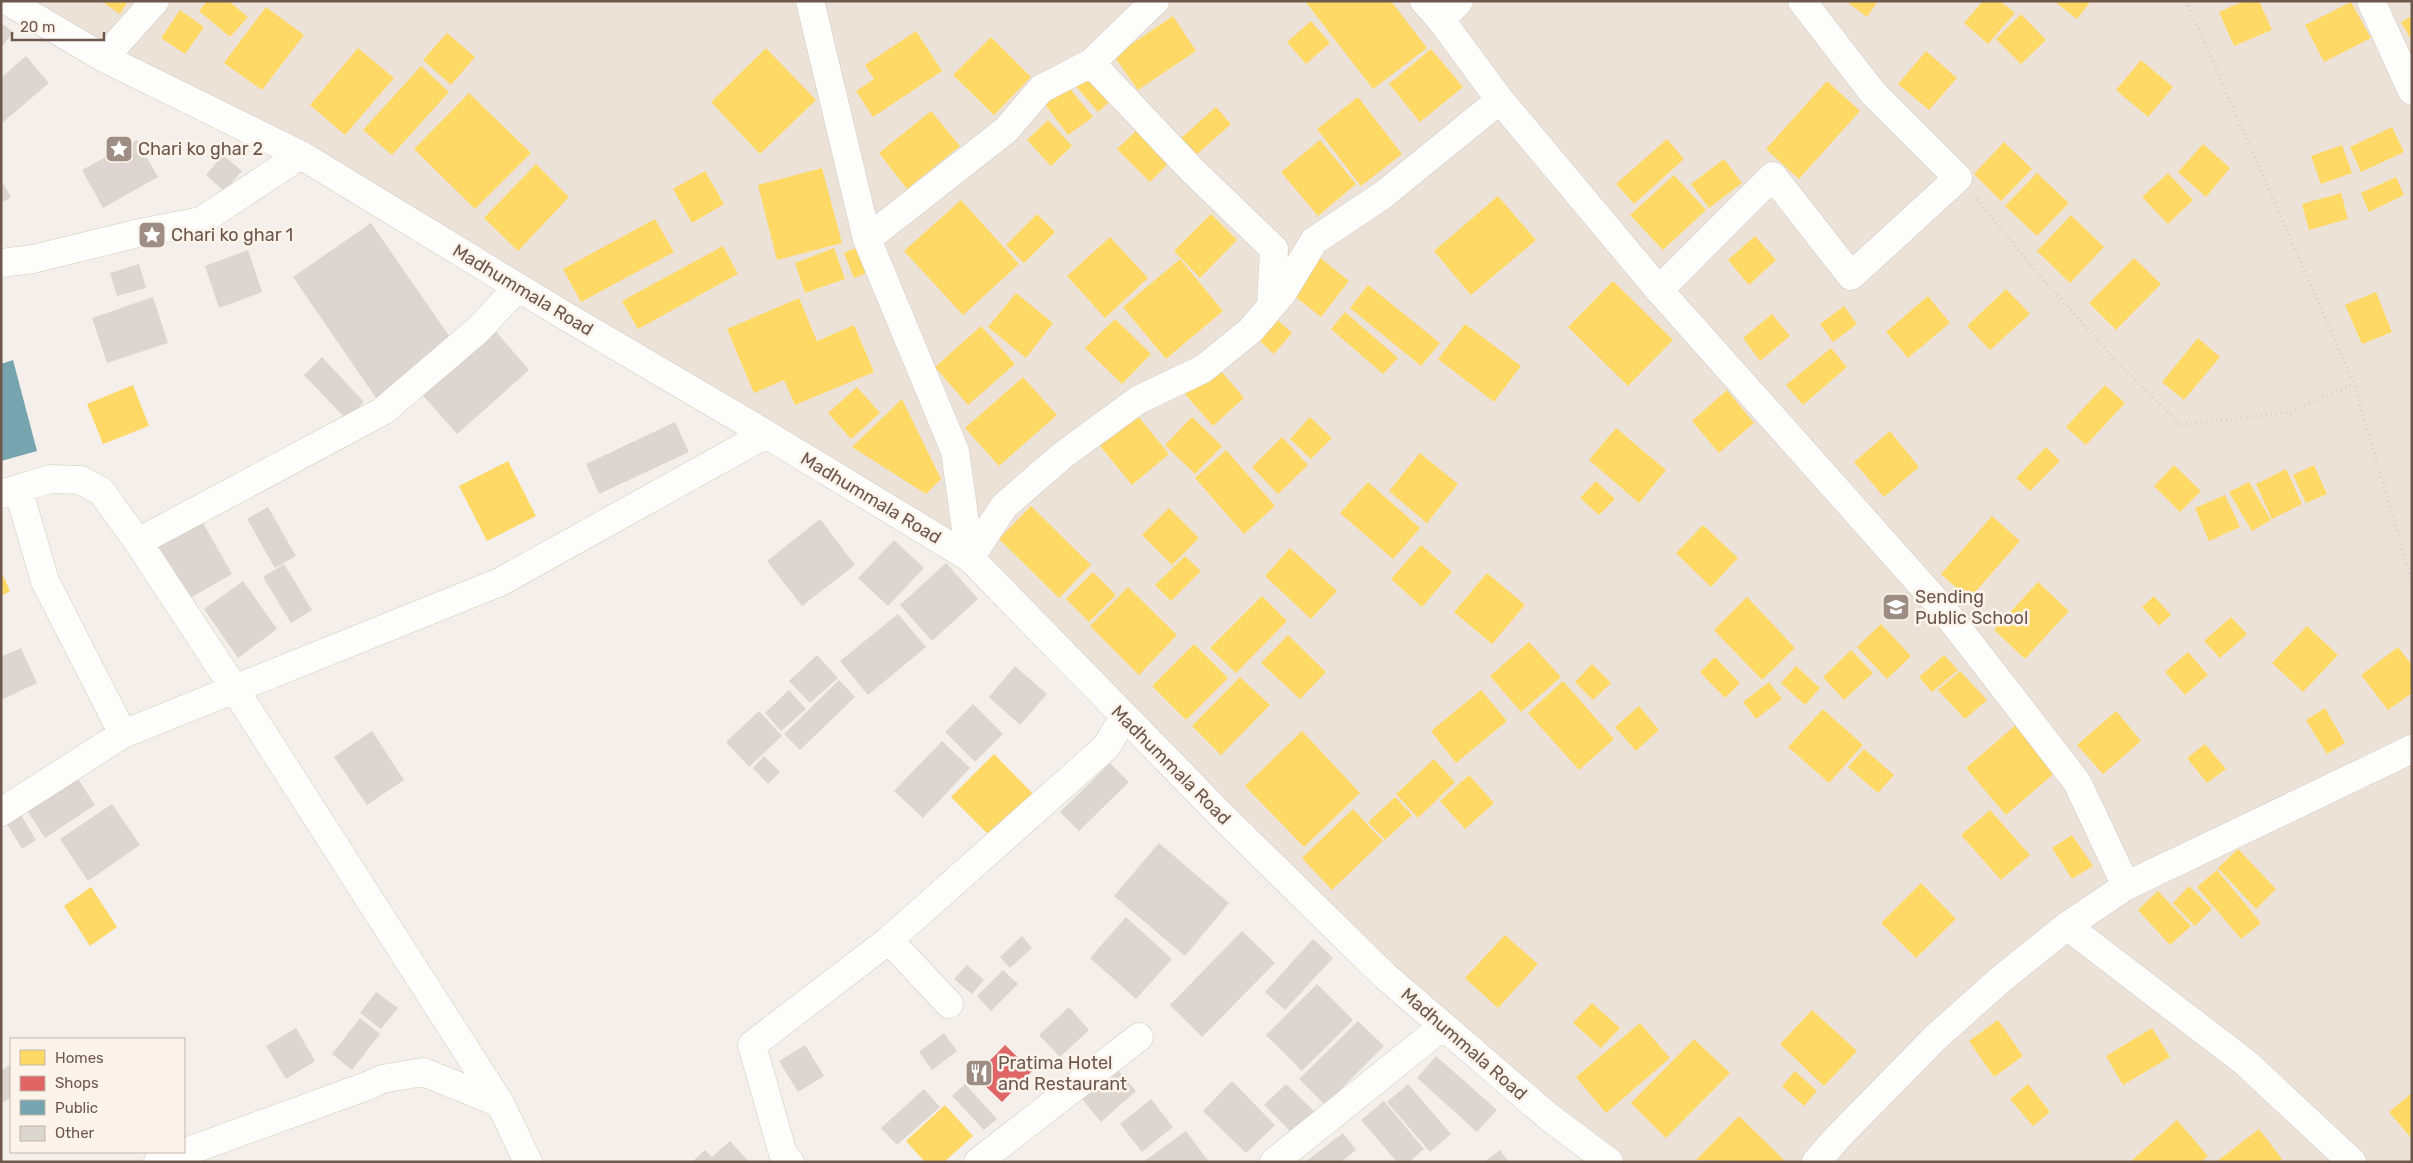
<svg xmlns="http://www.w3.org/2000/svg" width="2413" height="1163" font-family="Rubik,sans-serif">
<style>
.residential{fill:#ece2d8}
.homes{fill:#ffd966}
.shops{fill:#e06666}
.public{fill:#76a5af}
.building{fill:#ddd5d0}
.lines{fill:none;stroke-linecap:round;stroke-linejoin:round}
.minor-casing{stroke:#d1cbc5;stroke-width:29}
.path{stroke:#d5cfcb;stroke-width:3;stroke-dasharray:1 4;stroke-linecap:butt}
.minor{stroke:#fdfdfc;stroke-width:28}
.labels{text-anchor:middle;stroke-width:5;stroke-linejoin:round;paint-order:stroke}
.poi-label{font-size:18px;fill:#6e584e;stroke:#fcf4ea;text-anchor:start}
.street-label{font-size:18px;fill:#6e584e;stroke:#fcf4ea}
</style>
<rect width="100%" height="100%" fill="#f4efea"/>
<!-- residential -->
<path class="residential" d="M 24,1 L 2412,1 L 2412,1162 L 1614,1162 L 1395,977 L 934,529 Z"/>
<!-- homes -->
<path class="homes" d="M 101,1 L 128,1 L 120,14 Z
M 207,1 L 229,1 L 248,17 L 230,37 L 199,11 Z
M 1305,1 L 1391,1 L 1427,48 L 1373,89 Z
M 1846,1 L 1878,1 L 1867,17 Z
M 1983,1 L 2000,1 L 2015,13 L 1988,44 L 1964,23 Z
M 2054,1 L 2091,1 L 2077,19 Z
M 2244,1 L 2259,1 L 2272,30 L 2234,46 L 2219,12 Z
M 2351,2 L 2371,38 L 2324,62 L 2305,25 Z
M 266,7 L 304,35 L 262,90 L 224,63 Z
M 180,10 L 204,27 L 185,54 L 161,38 Z
M 2021,14 L 2046,40 L 2021,64 L 1996,39 Z
M 1173,16 L 1196,51 L 1138,90 L 1114,56 Z
M 2412,16 L 2412,41 L 2401,22 Z
M 1311,21 L 1330,43 L 1306,64 L 1287,42 Z
M 916,31 L 942,71 L 873,117 L 856,91 L 874,79 L 865,65 Z
M 447,33 L 475,57 L 451,85 L 423,60 Z
M 991,37 L 1031,77 L 994,115 L 953,75 Z
M 358,48 L 394,78 L 345,135 L 310,105 Z
M 766,48 L 816,100 L 760,154 L 711,102 Z
M 1431,49 L 1463,87 L 1420,122 L 1389,84 Z
M 1926,51 L 1957,78 L 1929,110 L 1898,84 Z
M 2141,60 L 2173,87 L 2148,117 L 2116,90 Z
M 421,66 L 449,92 L 392,155 L 363,130 Z
M 1093,70 L 1116,96 L 1098,112 L 1076,86 Z
M 1827,81 L 1860,111 L 1799,179 L 1766,149 Z
M 1067,85 L 1093,117 L 1068,135 L 1044,103 Z
M 469,93 L 531,153 L 475,209 L 414,149 Z
M 1358,97 L 1402,154 L 1361,186 L 1317,129 Z
M 1216,107 L 1231,124 L 1195,156 L 1180,139 Z
M 931,111 L 960,146 L 907,189 L 879,153 Z
M 1048,120 L 1072,146 L 1051,166 L 1027,140 Z
M 1142,125 L 1174,158 L 1150,182 L 1117,149 Z
M 2392,127 L 2404,152 L 2361,172 L 2350,147 Z
M 1667,139 L 1684,159 L 1634,204 L 1616,184 Z
M 1320,140 L 1356,184 L 1318,216 L 1281,172 Z
M 2004,142 L 2032,169 L 2001,201 L 1974,174 Z
M 2203,144 L 2230,168 L 2206,197 L 2178,172 Z
M 2342,145 L 2352,173 L 2321,184 L 2311,156 Z
M 1724,159 L 1742,183 L 1709,208 L 1691,184 Z
M 536,164 L 569,197 L 518,251 L 484,218 Z
M 822,168 L 842,243 L 777,260 L 758,185 Z
M 705,171 L 724,204 L 692,223 L 673,189 Z
M 2037,173 L 2069,203 L 2037,236 L 2005,206 Z
M 2168,173 L 2193,200 L 2168,224 L 2142,197 Z
M 1674,175 L 1706,210 L 1663,250 L 1630,215 Z
M 2396,177 L 2404,195 L 2369,212 L 2361,193 Z
M 2341,193 L 2348,219 L 2309,230 L 2302,204 Z
M 1498,196 L 1536,240 L 1471,295 L 1434,251 Z
M 961,200 L 1019,264 L 963,315 L 904,251 Z
M 1037,214 L 1055,232 L 1024,263 L 1006,245 Z
M 1211,214 L 1237,240 L 1200,278 L 1174,251 Z
M 2071,215 L 2104,247 L 2070,283 L 2037,251 Z
M 655,219 L 674,252 L 581,302 L 563,269 Z
M 1755,236 L 1776,260 L 1749,285 L 1728,260 Z
M 1110,237 L 1148,278 L 1105,318 L 1067,276 Z
M 723,246 L 738,274 L 638,329 L 622,301 Z
M 858,247 L 868,272 L 854,278 L 844,253 Z
M 834,248 L 845,279 L 805,293 L 795,263 Z
M 1318,256 L 1349,281 L 1321,317 L 1289,292 Z
M 2134,258 L 2161,284 L 2116,330 L 2089,303 Z
M 1180,259 L 1223,311 L 1166,359 L 1123,307 Z
M 1613,281 L 1673,340 L 1628,386 L 1568,327 Z
M 1368,285 L 1440,343 L 1421,366 L 1350,308 Z
M 2006,289 L 2030,314 L 1990,350 L 1967,326 Z
M 2376,292 L 2392,332 L 2362,344 L 2345,305 Z
M 1016,293 L 1053,323 L 1026,358 L 988,327 Z
M 1928,296 L 1950,323 L 1908,358 L 1886,332 Z
M 799,298 L 817,341 L 854,325 L 874,372 L 795,405 L 784,380 L 754,393 L 727,329 Z
M 1844,306 L 1857,324 L 1833,342 L 1820,324 Z
M 1345,312 L 1398,358 L 1383,374 L 1331,329 Z
M 1271,314 L 1292,333 L 1274,354 L 1253,335 Z
M 1772,314 L 1790,336 L 1760,361 L 1743,338 Z
M 1115,319 L 1151,354 L 1122,384 L 1085,348 Z
M 1465,324 L 1521,366 L 1494,402 L 1438,359 Z
M 981,326 L 1015,364 L 968,405 L 935,367 Z
M 2198,338 L 2220,357 L 2184,400 L 2162,382 Z
M 1831,348 L 1847,367 L 1803,405 L 1786,385 Z
M 1216,365 L 1244,398 L 1213,426 L 1184,393 Z
M 1023,377 L 1057,415 L 999,466 L 965,428 Z
M 133,385 L 149,426 L 103,444 L 87,404 Z
M 2105,385 L 2125,403 L 2086,445 L 2066,427 Z
M 857,387 L 880,413 L 851,439 L 828,413 Z
M 1727,390 L 1754,423 L 1719,453 L 1692,421 Z
M 902,399 L 941,479 L 926,494 L 852,447 Z
M 1133,410 L 1169,454 L 1132,485 L 1096,441 Z
M 1192,417 L 1222,446 L 1195,474 L 1165,445 Z
M 1310,417 L 1332,438 L 1311,459 L 1290,439 Z
M 1616,428 L 1666,470 L 1639,503 L 1589,460 Z
M 1890,431 L 1919,467 L 1884,497 L 1854,462 Z
M 1282,437 L 1308,465 L 1278,494 L 1252,467 Z
M 2046,447 L 2060,461 L 2030,491 L 2016,478 Z
M 1226,450 L 1275,506 L 1244,534 L 1195,478 Z
M 1420,453 L 1458,484 L 1427,523 L 1389,491 Z
M 508,461 L 536,516 L 487,541 L 459,486 Z
M 2174,465 L 2201,491 L 2180,512 L 2154,486 Z
M 2314,465 L 2327,494 L 2306,503 L 2293,475 Z
M 2286,469 L 2302,504 L 2272,519 L 2256,484 Z
M 1596,481 L 1615,499 L 1599,515 L 1580,498 Z
M 1368,482 L 1420,528 L 1393,559 L 1340,513 Z
M 2249,482 L 2271,520 L 2252,531 L 2229,492 Z
M 2225,495 L 2240,527 L 2209,541 L 2195,508 Z
M 1031,506 L 1091,565 L 1059,598 L 999,539 Z
M 1169,508 L 1199,538 L 1172,565 L 1142,535 Z
M 1992,516 L 2020,541 L 1969,599 L 1941,574 Z
M 1703,525 L 1738,558 L 1711,587 L 1676,553 Z
M 1421,545 L 1452,572 L 1422,607 L 1391,579 Z
M 1290,548 L 1337,591 L 1311,619 L 1265,576 Z
M 1185,556 L 1201,571 L 1171,601 L 1155,585 Z
M 1,571 L 10,591 L 1,596 Z
M 1093,572 L 1116,595 L 1089,622 L 1066,599 Z
M 1487,573 L 1525,605 L 1492,644 L 1454,612 Z
M 2038,582 L 2069,611 L 2025,659 L 1994,630 Z
M 1128,587 L 1177,635 L 1139,675 L 1090,626 Z
M 1262,596 L 1287,621 L 1236,673 L 1210,648 Z
M 2154,596 L 2171,615 L 2159,626 L 2142,607 Z
M 1747,597 L 1795,648 L 1762,680 L 1714,630 Z
M 2231,617 L 2247,634 L 2220,658 L 2204,641 Z
M 1881,624 L 1911,656 L 1887,679 L 1857,647 Z
M 2307,626 L 2338,655 L 2303,692 L 2272,663 Z
M 1288,635 L 1326,672 L 1300,699 L 1261,663 Z
M 1529,642 L 1561,677 L 1521,712 L 1490,676 Z
M 1194,644 L 1228,678 L 1186,720 L 1152,686 Z
M 2398,647 L 2412,665 L 2412,693 L 2388,710 L 2361,675 Z
M 1851,650 L 1873,673 L 1844,700 L 1823,677 Z
M 2188,652 L 2208,675 L 2185,695 L 2165,672 Z
M 1944,655 L 1958,670 L 1932,692 L 1919,677 Z
M 1715,657 L 1740,683 L 1725,698 L 1700,672 Z
M 1592,664 L 1611,683 L 1593,700 L 1575,682 Z
M 1796,666 L 1820,688 L 1805,705 L 1781,683 Z
M 1960,671 L 1987,700 L 1965,719 L 1938,690 Z
M 1240,677 L 1270,705 L 1221,755 L 1192,726 Z
M 1563,681 L 1614,739 L 1579,770 L 1528,713 Z
M 1769,682 L 1782,699 L 1756,719 L 1743,702 Z
M 1481,690 L 1507,721 L 1456,763 L 1431,731 Z
M 1639,706 L 1659,730 L 1636,751 L 1615,727 Z
M 2325,708 L 2345,743 L 2327,754 L 2306,720 Z
M 1823,709 L 1863,745 L 1829,783 L 1788,747 Z
M 2116,711 L 2141,741 L 2103,774 L 2077,745 Z
M 2018,723 L 2058,770 L 2006,815 L 1966,768 Z
M 1302,731 L 1360,793 L 1304,847 L 1245,786 Z
M 2205,744 L 2226,769 L 2207,783 L 2187,758 Z
M 1864,749 L 1894,775 L 1878,793 L 1848,767 Z
M 994,754 L 1036,797 L 993,839 L 951,797 Z
M 1434,759 L 1455,782 L 1418,818 L 1396,794 Z
M 1469,775 L 1494,803 L 1465,829 L 1440,801 Z
M 1395,797 L 1412,815 L 1385,840 L 1368,822 Z
M 1353,809 L 1383,841 L 1332,890 L 1302,858 Z
M 1990,810 L 2030,855 L 2001,880 L 1961,835 Z
M 2072,835 L 2093,866 L 2072,879 L 2052,848 Z
M 2238,849 L 2276,889 L 2256,909 L 2218,868 Z
M 2217,870 L 2261,923 L 2241,939 L 2197,887 Z
M 1921,883 L 1956,919 L 1916,958 L 1881,923 Z
M 2189,886 L 2212,909 L 2195,926 L 2173,903 Z
M 91,887 L 117,927 L 90,946 L 64,906 Z
M 2158,891 L 2191,926 L 2170,945 L 2138,910 Z
M 1505,935 L 1538,964 L 1498,1008 L 1465,978 Z
M 1592,1003 L 1620,1028 L 1601,1048 L 1573,1023 Z
M 1812,1010 L 1857,1051 L 1824,1086 L 1780,1044 Z
M 1998,1020 L 2023,1056 L 1994,1077 L 1969,1041 Z
M 1640,1023 L 1670,1058 L 1606,1113 L 1576,1077 Z
M 2152,1028 L 2170,1057 L 2123,1085 L 2106,1056 Z
M 1694,1039 L 1730,1073 L 1666,1138 L 1631,1103 Z
M 1795,1071 L 1817,1091 L 1804,1106 L 1782,1086 Z
M 2028,1084 L 2050,1112 L 2033,1126 L 2010,1099 Z
M 2412,1093 L 2412,1139 L 2389,1112 Z
M 945,1105 L 973,1136 L 944,1162 L 925,1162 L 906,1141 Z
M 1739,1116 L 1785,1161 L 1784,1162 L 1696,1160 Z
M 2177,1120 L 2208,1156 L 2201,1162 L 2130,1162 Z
M 2259,1129 L 2282,1159 L 2279,1162 L 2216,1162 Z"/>
<!-- shops -->
<path class="shops" d="M 1005,1045 L 1032,1071 L 1002,1102 L 975,1076 Z"/>
<!-- public -->
<path class="public" d="M 13,360 L 37,451 L 1,461 L 1,364 Z"/>
<!-- building -->
<path class="building" d="M 1,23 L 13,32 L 1,48 Z
M 26,56 L 49,83 L 1,124 L 1,78 Z
M 137,140 L 158,177 L 103,208 L 82,170 Z
M 223,155 L 242,171 L 224,191 L 206,175 Z
M 1,180 L 11,197 L 1,203 Z
M 371,223 L 454,343 L 376,398 L 293,277 Z
M 248,250 L 262,292 L 219,308 L 205,266 Z
M 139,264 L 146,288 L 117,296 L 110,273 Z
M 153,297 L 168,343 L 107,363 L 92,318 Z
M 492,327 L 529,370 L 457,434 L 419,391 Z
M 322,357 L 364,402 L 346,419 L 304,375 Z
M 675,422 L 689,452 L 599,494 L 586,464 Z
M 268,507 L 296,556 L 275,568 L 247,519 Z
M 199,516 L 232,574 L 187,600 L 154,542 Z
M 820,519 L 855,565 L 802,606 L 767,561 Z
M 894,540 L 924,568 L 888,606 L 858,578 Z
M 946,563 L 978,599 L 932,641 L 900,605 Z
M 284,564 L 312,610 L 291,623 L 263,577 Z
M 243,581 L 277,629 L 238,658 L 204,609 Z
M 898,614 L 926,647 L 868,695 L 840,661 Z
M 21,648 L 37,683 L 1,700 L 1,657 Z
M 817,655 L 838,678 L 810,703 L 789,681 Z
M 1015,666 L 1047,694 L 1020,725 L 989,697 Z
M 839,680 L 855,697 L 800,750 L 784,734 Z
M 789,690 L 806,709 L 781,731 L 765,713 Z
M 973,704 L 1003,734 L 975,762 L 945,732 Z
M 759,711 L 782,736 L 749,767 L 726,742 Z
M 372,731 L 404,780 L 367,805 L 334,757 Z
M 942,741 L 970,768 L 923,818 L 894,791 Z
M 764,756 L 780,772 L 768,784 L 753,768 Z
M 1110,763 L 1129,782 L 1079,831 L 1060,812 Z
M 73,771 L 95,805 L 45,838 L 23,804 Z
M 112,804 L 140,845 L 88,881 L 60,839 Z
M 18,810 L 36,840 L 22,849 L 4,819 Z
M 1159,843 L 1229,903 L 1185,956 L 1114,896 Z
M 1126,917 L 1172,959 L 1136,999 L 1090,958 Z
M 1242,931 L 1275,963 L 1202,1037 L 1170,1005 Z
M 1022,936 L 1032,948 L 1010,968 L 1000,957 Z
M 1313,939 L 1333,958 L 1285,1010 L 1265,992 Z
M 967,965 L 984,980 L 972,994 L 954,979 Z
M 1003,970 L 1018,984 L 991,1011 L 977,996 Z
M 1317,984 L 1353,1020 L 1302,1071 L 1266,1035 Z
M 376,992 L 398,1008 L 381,1029 L 360,1013 Z
M 1069,1007 L 1089,1030 L 1060,1057 L 1039,1035 Z
M 360,1018 L 380,1034 L 352,1070 L 332,1054 Z
M 1358,1021 L 1384,1046 L 1325,1105 L 1299,1079 Z
M 296,1028 L 315,1061 L 286,1079 L 266,1046 Z
M 944,1033 L 957,1051 L 932,1070 L 919,1052 Z
M 805,1045 L 824,1076 L 798,1092 L 779,1061 Z
M 1436,1056 L 1497,1110 L 1477,1132 L 1417,1078 Z
M 1111,1062 L 1136,1091 L 1101,1122 L 1076,1092 Z
M 11,1064 L 11,1097 L 1,1104 L 1,1071 Z
M 1232,1081 L 1275,1125 L 1246,1153 L 1203,1111 Z
M 965,1084 L 997,1119 L 984,1130 L 952,1096 Z
M 1286,1084 L 1315,1112 L 1293,1134 L 1264,1105 Z
M 1408,1084 L 1451,1134 L 1430,1152 L 1387,1102 Z
M 924,1089 L 940,1107 L 897,1145 L 881,1128 Z
M 1151,1099 L 1173,1127 L 1142,1152 L 1120,1124 Z
M 1384,1101 L 1424,1149 L 1409,1162 L 1397,1162 L 1361,1120 Z
M 1186,1131 L 1209,1162 L 1143,1162 Z
M 1343,1133 L 1356,1150 L 1341,1162 L 1305,1162 Z
M 730,1141 L 749,1162 L 692,1162 L 705,1150 L 712,1157 Z
M 1500,1150 L 1509,1162 L 1484,1162 Z"/>
<g class="lines">
<defs>
<path id="minor" d="M 7,1 L 104,58 L 301,155 L 562,314 L 766,434 L 970,558 L 1223,817 L 1385,976 L 1549,1117 L 1609,1162
M 810,1 L 867,239 L 955,451 L 970,558 L 1004,506 L 1063,455 L 1138,400 L 1203,369 L 1251,330 L 1283,292 L 1314,241 L 1383,195 L 1500,100
M 1424,1 L 1441,20 L 1500,100 L 1659,290 L 1943,609 L 2077,782 L 2126,886
M 2371,1 L 2412,91
M 1441,20 L 1459,1
M 104,58 L 155,1
M 1091,63 L 1192,170 L 1274,249 L 1271,306
M 867,239 L 1006,130 L 1041,89 L 1091,63 L 1155,1
M 1,263 L 33,259 L 135,234 L 201,221 L 301,155
M 1659,290 L 1773,176 L 1851,276 L 1958,178 L 1873,93 L 1802,1
M 18,489 L 45,581 L 123,734 L 500,582 L 766,434
M 1,494 L 50,479 L 80,480 L 101,491 L 138,542 L 234,688 L 500,1103 L 528,1162
M 138,542 L 383,411 L 479,329 L 518,287
M 1,812 L 123,734
M 2067,926 L 2246,1063 L 2352,1162
M 889,940 L 949,1004
M 158,1162 L 367,1086 L 382,1079 L 423,1072 L 500,1103
M 790,1162 L 783,1154 L 752,1045 L 889,940 L 1106,747 L 1124,717
M 978,1162 L 1139,1037
M 1274,1162 L 1443,1026
M 1816,1162 L 1837,1138 L 1936,1037 L 2000,980 L 2067,926 L 2126,886 L 2412,749"/>
</defs>
<!-- minor casing -->
<use href="#minor" class="minor-casing"/>
<!-- path -->
<path class="path" d="M 2186,1 L 2354,384 L 2412,581
M 1977,199 L 2039,275 L 2118,363 L 2181,425 L 2291,412 L 2354,384"/>
<!-- minor -->
<use href="#minor" class="minor"/>
</g>
<!-- icons -->
<defs>
<symbol id="sight-square" viewBox="-11 -11 22 22"><rect x="-9" y="-9" width="18" height="18" rx="4" fill="#9d8d85" stroke="#fcf4ea"/><path d="M0-6L1.8-2.2L6-1.7L2.9 1.2L3.7 5.4L0 3.3L-3.7 5.4L-2.9 1.2L-6-1.7L-1.8-2.2Z" fill="#fff"/></symbol>
<symbol id="school-square" viewBox="-11 -11 22 22"><rect x="-9" y="-9" width="18" height="18" rx="4" fill="#9d8d85" stroke="#fcf4ea"/><path d="M0-5L7-2L0 1L-7-2ZM-4 1L0 2.5L4 1V4Q0 6-4 4Z" fill="#fff"/></symbol>
<symbol id="restaurant-square" viewBox="-11 -11 22 22"><rect x="-9" y="-9" width="18" height="18" rx="4" fill="#9d8d85" stroke="#fcf4ea"/><path d="M-5-6h1v4h1v-4h1v4h1v-4h1v5L-1.5 .5V6h-2V.5L-5-1ZM5-6V6H3V1.5H1.5Q1.5-4 5-6Z" fill="#fff"/></symbol>
</defs>
<g fill-rule="evenodd">
<use href="#sight-square" x="103" y="133" width="32" height="32"/>
<use href="#sight-square" x="136" y="219" width="32" height="32"/>
<use href="#school-square" x="1880" y="591" width="32" height="32"/>
<use href="#restaurant-square" x="963" y="1057" width="32" height="32"/>
</g>
<g class="labels">
<!-- poi labels -->
<g class="poi-label">
<text x="138" y="155">Chari ko ghar 2</text>
<text x="171" y="241">Chari ko ghar 1</text>
<text x="1915" y="603">Sending<tspan x="1915" dy="21">Public School</tspan></text>
<text x="998" y="1069">Pratima Hotel<tspan x="998" dy="21">and Restaurant</tspan></text>
</g>
<!-- street labels -->
<g class="street-label">
<text transform="translate(523 290) rotate(31)" y="6">Madhummala Road</text>
<text transform="translate(871 498) rotate(31)" y="6">Madhummala Road</text>
<text transform="translate(1171 765) rotate(45)" y="6">Madhummala Road</text>
<text transform="translate(1464 1044) rotate(41)" y="6">Madhummala Road</text>
</g>
</g>
<!-- border -->
<rect width="2413" height="1163" fill="none" stroke="#6e584e" stroke-width="5"/>
<!-- legend -->
<rect x="10" y="1038" width="175" height="115" fill="#fcf4ea" stroke="#c3b6ac"/>
<rect x="20" y="1050" width="25" height="15" fill="#ffd966" stroke="#c3b6ac"/>
<text x="55" y="1063" font-size="15" fill="#6e584e">Homes</text>
<rect x="20" y="1076" width="25" height="15" fill="#e06666" stroke="#c3b6ac"/>
<text x="55" y="1088" font-size="15" fill="#6e584e">Shops</text>
<rect x="20" y="1100" width="25" height="15" fill="#76a5af" stroke="#c3b6ac"/>
<text x="55" y="1113" font-size="15" fill="#6e584e">Public</text>
<rect x="20" y="1126" width="25" height="15" fill="#ddd5d0" stroke="#c3b6ac"/>
<text x="55" y="1138" font-size="15" fill="#6e584e">Other</text>
<!-- scale -->
<path d="M12 32v8h92v-8" fill="none" stroke="#6e584e" stroke-width="2.5"/>
<text x="20" y="32" font-size="15" fill="#6e584e" stroke="#fcf4ea" stroke-width="4" paint-order="stroke">20 m</text>
</svg>
